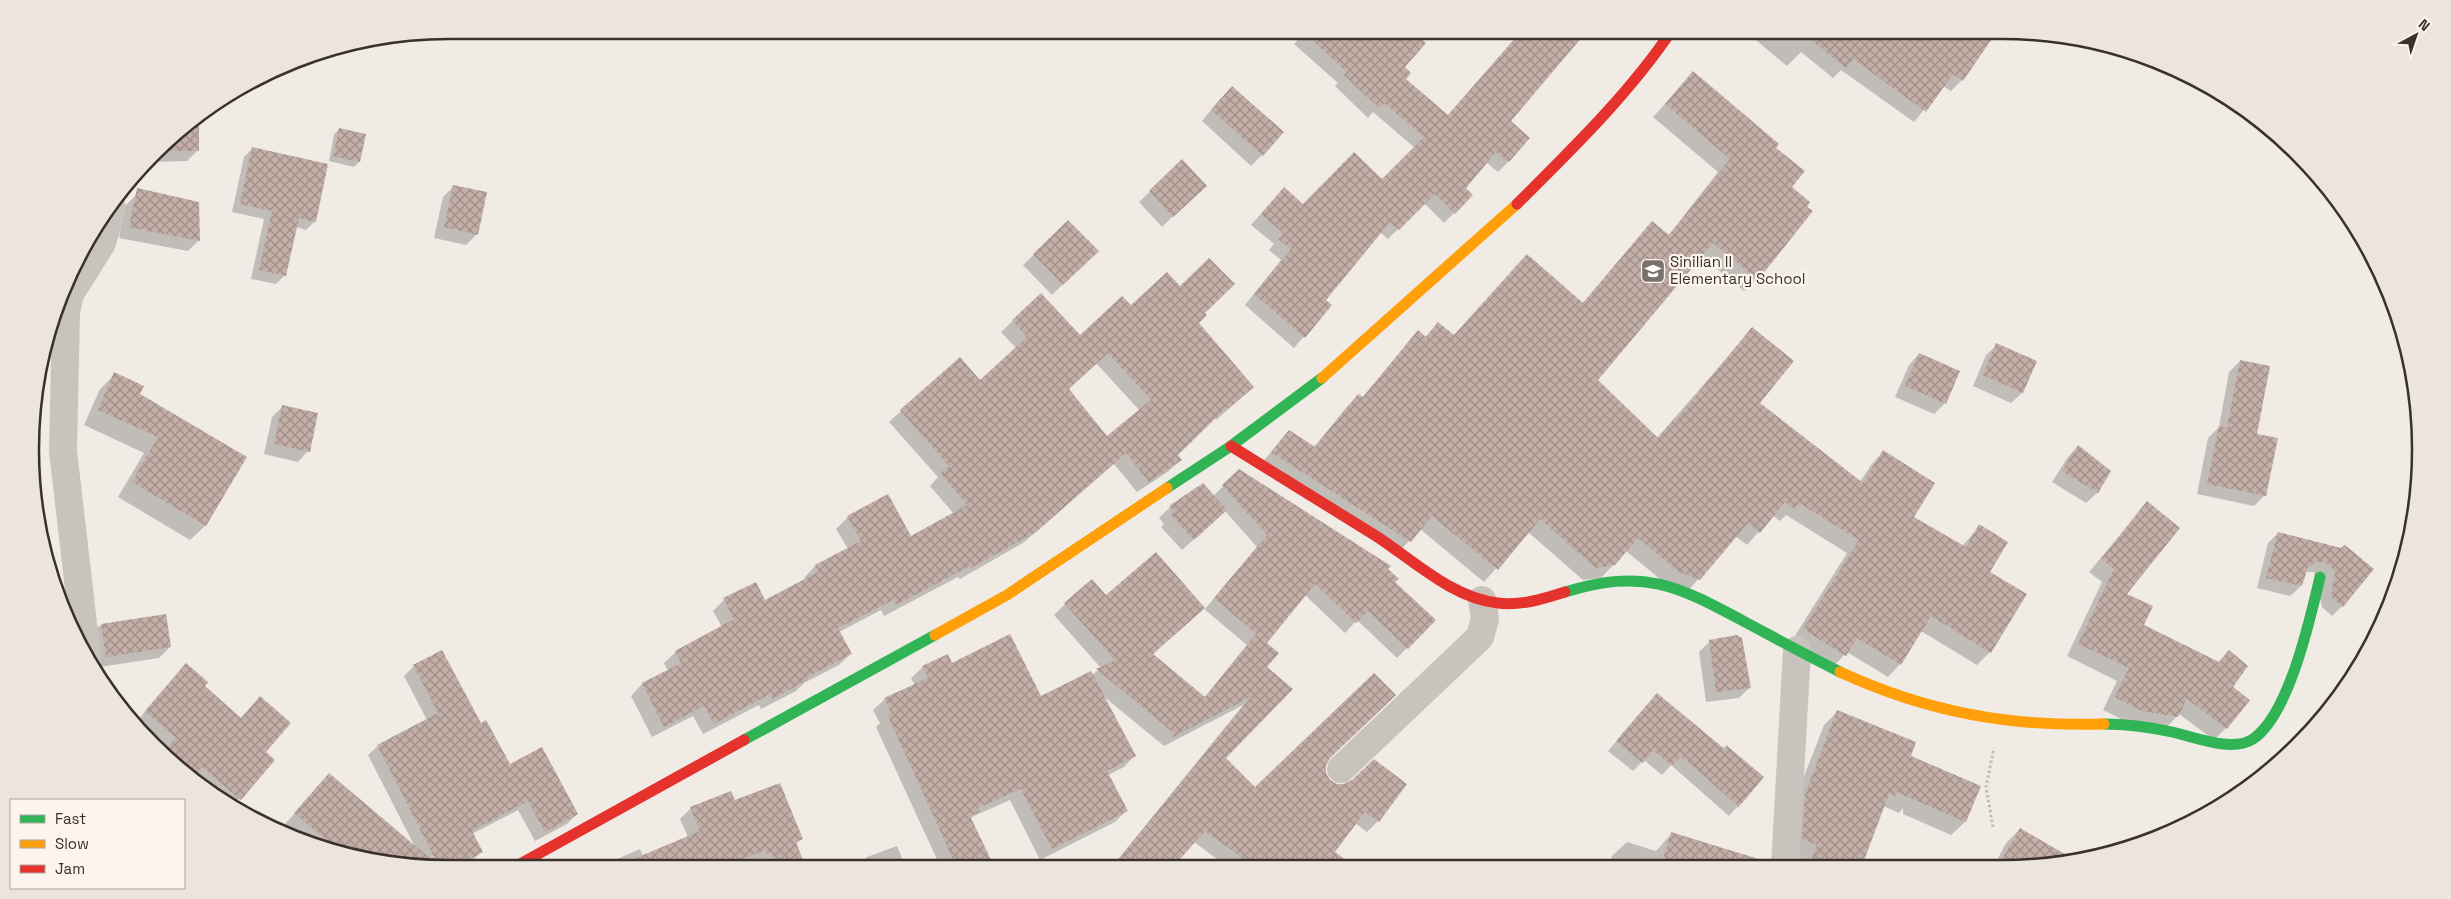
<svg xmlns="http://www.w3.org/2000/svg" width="2451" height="899" font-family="'Space Grotesk',sans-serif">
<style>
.shadow{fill:#0003;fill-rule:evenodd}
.building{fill:url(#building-cross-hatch);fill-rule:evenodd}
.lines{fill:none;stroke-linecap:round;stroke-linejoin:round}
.path{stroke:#c2bbb6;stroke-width:3;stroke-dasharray:2.5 2.5;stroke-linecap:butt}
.street{stroke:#c9c3be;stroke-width:28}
.fast{stroke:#30b455;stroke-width:11}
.slow{stroke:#ff9f0a;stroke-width:11}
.jam{stroke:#e5322d;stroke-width:11}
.labels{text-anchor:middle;stroke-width:4.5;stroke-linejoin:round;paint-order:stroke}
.poi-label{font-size:15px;fill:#3b302b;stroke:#fbf5ee;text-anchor:start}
.rim{fill:none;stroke:#3b302b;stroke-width:2.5}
</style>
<defs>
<pattern id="building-cross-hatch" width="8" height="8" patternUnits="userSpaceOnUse" patternTransform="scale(1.25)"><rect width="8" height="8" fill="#c3afa7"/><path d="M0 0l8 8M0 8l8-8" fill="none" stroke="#a08f88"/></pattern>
</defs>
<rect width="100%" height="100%" fill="#f0ebe5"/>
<!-- shadow -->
<path class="shadow" d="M 1307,30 L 1410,30 L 1403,67 L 1404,80 L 1447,116 L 1522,30 L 1586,30 L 1509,121 L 1528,139 L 1508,162 L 1498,172 L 1486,162 L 1464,188 L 1472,195 L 1444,223 L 1424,203 L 1388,239 L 1380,232 L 1324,301 L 1330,306 L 1294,348 L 1245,305 L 1281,260 L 1269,250 L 1274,244 L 1251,225 L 1274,199 L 1303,205 L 1382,181 L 1415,148 L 1373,112 L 1368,118 L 1335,86 L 1338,83 L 1294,44 Z
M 1630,30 L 1651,30 L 1642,40 Z
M 1744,30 L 1997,30 L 1962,80 L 1951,91 L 1943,86 L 1914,122 L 1841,70 L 1833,78 L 1801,52 L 1787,66 Z
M 1693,73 L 1774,148 L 1791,187 L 1757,279 L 1744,291 L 1701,256 L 1597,380 L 1657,438 L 1752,329 L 1758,403 L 1860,482 L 1871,465 L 1883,452 L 1913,517 L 1962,546 L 1980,526 L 1988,572 L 1990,652 L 1977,665 L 1921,631 L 1900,664 L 1888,677 L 1847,652 L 1832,668 L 1791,642 L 1847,553 L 1786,515 L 1780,521 L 1773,516 L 1747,545 L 1735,536 L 1687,592 L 1666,584 L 1626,551 L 1601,578 L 1583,580 L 1528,532 L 1484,582 L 1420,529 L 1397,554 L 1259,466 L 1289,431 L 1314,447 L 1346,408 L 1359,395 L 1362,398 L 1418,332 L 1425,337 L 1438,324 L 1454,336 L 1527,255 L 1582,304 L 1652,222 L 1668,236 L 1718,172 L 1653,117 Z
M 1221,98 L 1262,155 L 1251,166 L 1202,121 Z
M 197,116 L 198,150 L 187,161 L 150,162 L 173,134 Z
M 340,129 L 359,162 L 354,167 L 329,161 L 334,134 Z
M 252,149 L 315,221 L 306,230 L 296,227 L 285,275 L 276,284 L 251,279 L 264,219 L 232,212 L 244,157 Z
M 1182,161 L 1194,196 L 1162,227 L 1139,202 Z
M 454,186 L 477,234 L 466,245 L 434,238 L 443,197 Z
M 136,195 L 199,240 L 188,251 L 119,238 L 125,206 Z
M 1068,222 L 1097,251 L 1052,295 L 1023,265 Z
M 1041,295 L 1080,337 L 1131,307 L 1203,313 L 1197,323 L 1241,398 L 1216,420 L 1215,418 L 1176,455 L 1180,460 L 1169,471 L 1137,492 L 1114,464 L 1023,543 L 960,579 L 958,577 L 884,616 L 881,610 L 839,632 L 850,654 L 839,665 L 804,683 L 796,691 L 761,709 L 759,705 L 703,734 L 693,716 L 652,737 L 631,696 L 642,684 L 668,671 L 664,663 L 676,652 L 722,627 L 713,611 L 724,600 L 765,601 L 805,580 L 804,578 L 815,566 L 848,549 L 836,529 L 848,517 L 911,538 L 954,514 L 930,486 L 938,477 L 889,422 L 901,411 L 980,382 L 1016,348 L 1001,332 ZM 1096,363 L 1140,411 L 1107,438 L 1067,390 Z
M 47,336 L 45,364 L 40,369 L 34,399 L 34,394 Z
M 1997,345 L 2036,362 L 2022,393 L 2011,403 L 1973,386 L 1986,355 Z
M 1919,354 L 1945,403 L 1934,414 L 1895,397 L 1909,365 Z
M 2240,361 L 2255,435 L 2264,496 L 2254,506 L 2197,494 L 2208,438 L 2219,427 L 2229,372 Z
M 115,374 L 139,395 L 205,526 L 190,540 L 118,497 L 144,453 L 84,425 L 100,389 Z
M 283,406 L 308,451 L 298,462 L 264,454 L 272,417 Z
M 2078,446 L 2109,472 L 2097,493 L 2086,503 L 2052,482 L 2068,457 Z
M 1239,471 L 1387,569 L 1394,582 L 1434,620 L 1397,658 L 1357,620 L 1345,633 L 1305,595 L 1265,643 L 1265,668 L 1225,758 L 1255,789 L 1328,758 L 1325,765 L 1325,773 L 1329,781 L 1378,821 L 1367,832 L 1355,823 L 1333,852 L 1353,867 L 1228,867 L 1194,842 L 1172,867 L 1111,868 L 1243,705 L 1164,746 L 1102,695 L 1135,755 L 1124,767 L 1108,775 L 1126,811 L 1115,822 L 1040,860 L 1010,800 L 974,816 L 970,819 L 993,868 L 941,868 L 876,727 L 880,723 L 873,710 L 885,699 L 915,685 L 911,678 L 923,667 L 951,664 L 1040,697 L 1092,675 L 1101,668 L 1054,615 L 1065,604 L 1106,596 L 1156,553 L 1205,609 L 1257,547 L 1225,511 L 1182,550 L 1161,527 L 1164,524 L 1159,518 L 1170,507 L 1203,485 L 1213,496 ZM 1203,608 L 1247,645 L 1204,698 L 1152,655 Z
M 2147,503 L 2125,594 L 2142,626 L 2218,663 L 2229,652 L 2231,687 L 2226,728 L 2214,740 L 2179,714 L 2165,729 L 2129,723 L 2103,710 L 2117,681 L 2067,656 L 2102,582 L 2089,572 Z
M 2278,533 L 2341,549 L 2342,606 L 2332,616 L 2322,607 L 2314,572 L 2305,572 L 2301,586 L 2290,596 L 2257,588 L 2268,543 Z
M 165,615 L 170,647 L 159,658 L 93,668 L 89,637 L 99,626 Z
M 1709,642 L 1750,687 L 1739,698 L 1706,702 L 1699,652 Z
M 442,652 L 480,725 L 509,766 L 577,814 L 567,824 L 535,841 L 518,810 L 472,834 L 481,852 L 471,862 L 457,869 L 341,855 L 307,842 L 285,824 L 329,775 L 415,847 L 368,755 L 378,746 L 427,720 L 404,676 L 414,666 Z
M 176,675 L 203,686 L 241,719 L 264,752 L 273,760 L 233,806 L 210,792 L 192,776 L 190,778 L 165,751 L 167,748 L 137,721 Z
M 1648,704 L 1723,749 L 1726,746 L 1763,778 L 1729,816 L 1671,765 L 1662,775 L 1644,760 L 1633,771 L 1608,751 Z
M 1837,712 L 1909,756 L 1980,787 L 1965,822 L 1951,835 L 1903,814 L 1903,808 L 1899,813 L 1883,806 L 1860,866 L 1792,866 L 1801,857 L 1789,853 L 1791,810 L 1824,725 Z
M 734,802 L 801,839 L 795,845 L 804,868 L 594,869 L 640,849 L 643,856 L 688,837 L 680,819 L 691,808 Z
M 2020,829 L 2073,860 L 2057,865 L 1994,866 L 2006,843 Z
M 1672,833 L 1746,856 L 1743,866 L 1609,866 L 1612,856 L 1627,842 L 1656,851 Z
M 897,846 L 906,868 L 856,868 L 867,857 Z"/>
<!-- building -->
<path class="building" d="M 1301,30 L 1412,30 L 1426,43 L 1405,67 L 1411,73 L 1406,79 L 1448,115 L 1523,30 L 1588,30 L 1511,121 L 1530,138 L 1509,162 L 1496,152 L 1466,188 L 1473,195 L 1455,214 L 1435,194 L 1399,230 L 1390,222 L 1326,300 L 1332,305 L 1305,338 L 1254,294 L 1291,249 L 1278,239 L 1283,233 L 1261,214 L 1284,187 L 1303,204 L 1354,152 L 1382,179 L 1424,137 L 1384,103 L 1379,108 L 1344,75 L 1347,72 Z
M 1799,30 L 1998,30 L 1963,81 L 1953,74 L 1926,112 L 1853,59 L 1846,68 Z
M 1693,71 L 1779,144 L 1776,148 L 1805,171 L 1792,187 L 1810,202 L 1807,207 L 1813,211 L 1758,280 L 1713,243 L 1598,380 L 1658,438 L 1675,418 L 1676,420 L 1752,327 L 1794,361 L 1760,403 L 1863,483 L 1883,450 L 1935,483 L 1914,517 L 1966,547 L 1979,524 L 2008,542 L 1990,572 L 2027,594 L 1991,653 L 1931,616 L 1901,665 L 1857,638 L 1846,656 L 1803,629 L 1859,540 L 1799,503 L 1794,509 L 1785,502 L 1760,533 L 1748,523 L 1700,580 L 1679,572 L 1638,538 L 1615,565 L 1596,568 L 1540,519 L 1498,570 L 1432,516 L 1411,542 L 1271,452 L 1289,430 L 1315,447 L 1358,394 L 1363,397 L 1418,330 L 1426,337 L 1438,322 L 1454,335 L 1527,254 L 1583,303 L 1652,221 L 1669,235 L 1730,159 L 1665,104 Z
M 1232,86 L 1284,132 L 1263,156 L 1211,110 Z
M 199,116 L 199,151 L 159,151 L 173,134 Z
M 339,128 L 366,134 L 360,162 L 333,156 Z
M 252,147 L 328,164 L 316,222 L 299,218 L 286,276 L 259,270 L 272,211 L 240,204 Z
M 1182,159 L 1207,186 L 1173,217 L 1149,191 Z
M 453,185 L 487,192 L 478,235 L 444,227 Z
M 137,188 L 199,202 L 200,241 L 129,227 Z
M 1068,220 L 1099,251 L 1063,285 L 1033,254 Z
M 1209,258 L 1235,284 L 1205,313 L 1207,315 L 1199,323 L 1254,387 L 1228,409 L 1227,407 L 1178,455 L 1182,460 L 1149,482 L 1126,453 L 1036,532 L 971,568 L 970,566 L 896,605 L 893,600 L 838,628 L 852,654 L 807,677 L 808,680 L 772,699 L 770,694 L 714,724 L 704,706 L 664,727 L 642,683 L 681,663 L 675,651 L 734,619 L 723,598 L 756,582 L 765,600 L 818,572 L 815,565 L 861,541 L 847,516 L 888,494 L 911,536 L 967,505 L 940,473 L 949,466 L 900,410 L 960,357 L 980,380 L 1027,337 L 1012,320 L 1041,293 L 1080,335 L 1122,296 L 1131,305 L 1167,272 L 1180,286 ZM 1108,353 L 1151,400 L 1107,436 L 1069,389 Z
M 1996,343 L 2037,361 L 2023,393 L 1983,375 Z
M 1919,353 L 1960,371 L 1946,404 L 1905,386 Z
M 2240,360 L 2270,366 L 2257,434 L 2278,438 L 2266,496 L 2207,484 L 2219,426 L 2227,428 Z
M 114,372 L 144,386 L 140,394 L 247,457 L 206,526 L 132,482 L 158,437 L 98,410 Z
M 282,405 L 318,413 L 310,452 L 274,444 Z
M 2078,445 L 2111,471 L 2098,493 L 2062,471 Z
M 1239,469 L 1391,566 L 1388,569 L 1399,579 L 1395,582 L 1436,620 L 1408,649 L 1368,611 L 1356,623 L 1315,584 L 1267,643 L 1214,598 L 1267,535 L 1222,485 Z
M 1203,483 L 1227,510 L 1194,540 L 1171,515 L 1174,512 L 1169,506 Z
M 2147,501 L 2180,528 L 2127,594 L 2153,606 L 2144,625 L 2219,662 L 2229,650 L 2248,666 L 2233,687 L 2250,700 L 2227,729 L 2187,699 L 2178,717 L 2142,711 L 2115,697 L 2129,668 L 2078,644 L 2114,569 L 2101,559 Z
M 2278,532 L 2341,548 L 2345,545 L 2374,569 L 2343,607 L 2331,597 L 2335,573 L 2331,566 L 2324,562 L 2316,562 L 2308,567 L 2302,586 L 2266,578 Z
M 1156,552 L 1205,608 L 1153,654 L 1205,697 L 1256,634 L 1279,653 L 1267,667 L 1293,689 L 1226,758 L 1255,787 L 1374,673 L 1396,695 L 1330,758 L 1326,765 L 1326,773 L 1330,780 L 1337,784 L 1344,784 L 1352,780 L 1374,759 L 1407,784 L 1379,822 L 1365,812 L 1335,852 L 1355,867 L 1255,867 L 1205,831 L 1173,867 L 1111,868 L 1251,697 L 1171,738 L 1175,734 L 1096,669 L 1115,660 L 1064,603 L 1092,579 L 1106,595 Z
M 166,614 L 171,647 L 106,657 L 101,624 Z
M 1010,634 L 1041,696 L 1091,671 L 1136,756 L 1107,771 L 1128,811 L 1052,849 L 1021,789 L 978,808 L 980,812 L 970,816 L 995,868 L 957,868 L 887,714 L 891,713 L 884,698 L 928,678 L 922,666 L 948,654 L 952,663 Z
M 1737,635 L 1742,638 L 1751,688 L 1716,692 L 1709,640 Z
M 442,650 L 481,723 L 486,720 L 510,764 L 542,747 L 578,814 L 545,832 L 528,801 L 472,831 L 483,852 L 450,869 L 344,855 L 294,813 L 329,773 L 439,866 L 377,745 L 438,713 L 413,665 Z
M 186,663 L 208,682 L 205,686 L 241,718 L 260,696 L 291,723 L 266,752 L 275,760 L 241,800 L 202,767 L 191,779 L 165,751 L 176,738 L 145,711 Z
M 1657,693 L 1727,751 L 1726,745 L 1764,777 L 1738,808 L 1737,805 L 1681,756 L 1672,766 L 1653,750 L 1643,763 L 1616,741 Z
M 1837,710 L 1916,742 L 1911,756 L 1981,786 L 1966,822 L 1896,792 L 1895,796 L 1889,794 L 1862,866 L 1809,866 L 1817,845 L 1802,839 L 1805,795 Z
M 780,783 L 803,839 L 796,842 L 806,868 L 778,868 L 771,852 L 767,854 L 765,850 L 720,868 L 610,869 L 700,831 L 690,807 L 731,791 L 735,800 Z
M 2020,828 L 2075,860 L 2057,865 L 1998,866 Z
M 1671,832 L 1762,860 L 1762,866 L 1661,866 Z"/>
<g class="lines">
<!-- path -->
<path class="path" d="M 1993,827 L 1986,787 L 1994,748"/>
<!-- street -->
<path class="street" d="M 87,658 L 63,451 L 66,312 L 70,294 L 102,243 L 112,208
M 1341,769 L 1480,637 L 1485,619 L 1482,600
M 1785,866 L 1797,650"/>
<!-- fast -->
<path class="fast" d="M 1167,488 L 1231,446 L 1322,378
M 1565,592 C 1644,568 1676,585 1745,622 C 1777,639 1808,656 1840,672
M 2104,724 C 2126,724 2149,727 2172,732 C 2189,736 2206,742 2223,744 C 2233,745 2244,745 2253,739 C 2289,715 2310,619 2320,577
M 744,740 L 935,635"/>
<!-- slow -->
<path class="slow" d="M 1322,378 L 1517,204
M 935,635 L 1007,595 L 1167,488
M 1840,672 C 1927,712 2009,727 2104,724"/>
<!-- jam -->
<path class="jam" d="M 1517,204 C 1572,149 1629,94 1672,30
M 1231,446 C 1279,476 1328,506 1376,536 C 1413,560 1452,598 1498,603 C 1521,606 1543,599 1565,592
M 511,869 L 744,740"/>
</g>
<!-- icons -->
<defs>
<symbol id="school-square" viewBox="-11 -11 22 22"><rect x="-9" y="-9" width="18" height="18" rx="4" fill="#7a716c" stroke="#fbf5ee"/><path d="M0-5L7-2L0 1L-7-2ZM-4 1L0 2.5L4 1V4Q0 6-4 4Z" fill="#fff"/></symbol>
</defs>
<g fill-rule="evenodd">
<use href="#school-square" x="1639" y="257" width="28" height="28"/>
</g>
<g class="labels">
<!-- poi labels -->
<g class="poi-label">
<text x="1670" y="267">Sinilian II<tspan x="1670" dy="17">Elementary School</tspan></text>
</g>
</g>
<!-- crop -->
<path d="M0 0H2451V899H0ZM449 39H2002A410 410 0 0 1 2412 449V450A410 410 0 0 1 2002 860H449A410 410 0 0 1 39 450V449A410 410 0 0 1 449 39Z" fill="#ece5de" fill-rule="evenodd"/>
<path class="rim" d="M449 39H2002A410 410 0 0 1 2412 449V450A410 410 0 0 1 2002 860H449A410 410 0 0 1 39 450V449A410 410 0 0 1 449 39Z"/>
<!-- legend -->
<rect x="10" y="799" width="175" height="90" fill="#fbf5ee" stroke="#aea6a0"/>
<rect x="20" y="815" width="25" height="8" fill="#30b455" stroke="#aea6a0"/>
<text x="55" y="824" font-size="15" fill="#3b302b">Fast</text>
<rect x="20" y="840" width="25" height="8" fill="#ff9f0a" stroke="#aea6a0"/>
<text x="55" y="849" font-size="15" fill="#3b302b">Slow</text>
<rect x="20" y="865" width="25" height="8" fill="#e5322d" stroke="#aea6a0"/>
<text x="55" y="874" font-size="15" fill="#3b302b">Jam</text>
<!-- north arrow -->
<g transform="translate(2416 35) rotate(40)" stroke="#fbf5ee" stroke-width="4" paint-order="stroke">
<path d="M0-4L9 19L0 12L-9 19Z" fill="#3b302b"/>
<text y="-8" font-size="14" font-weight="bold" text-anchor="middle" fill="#3b302b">N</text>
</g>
</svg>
